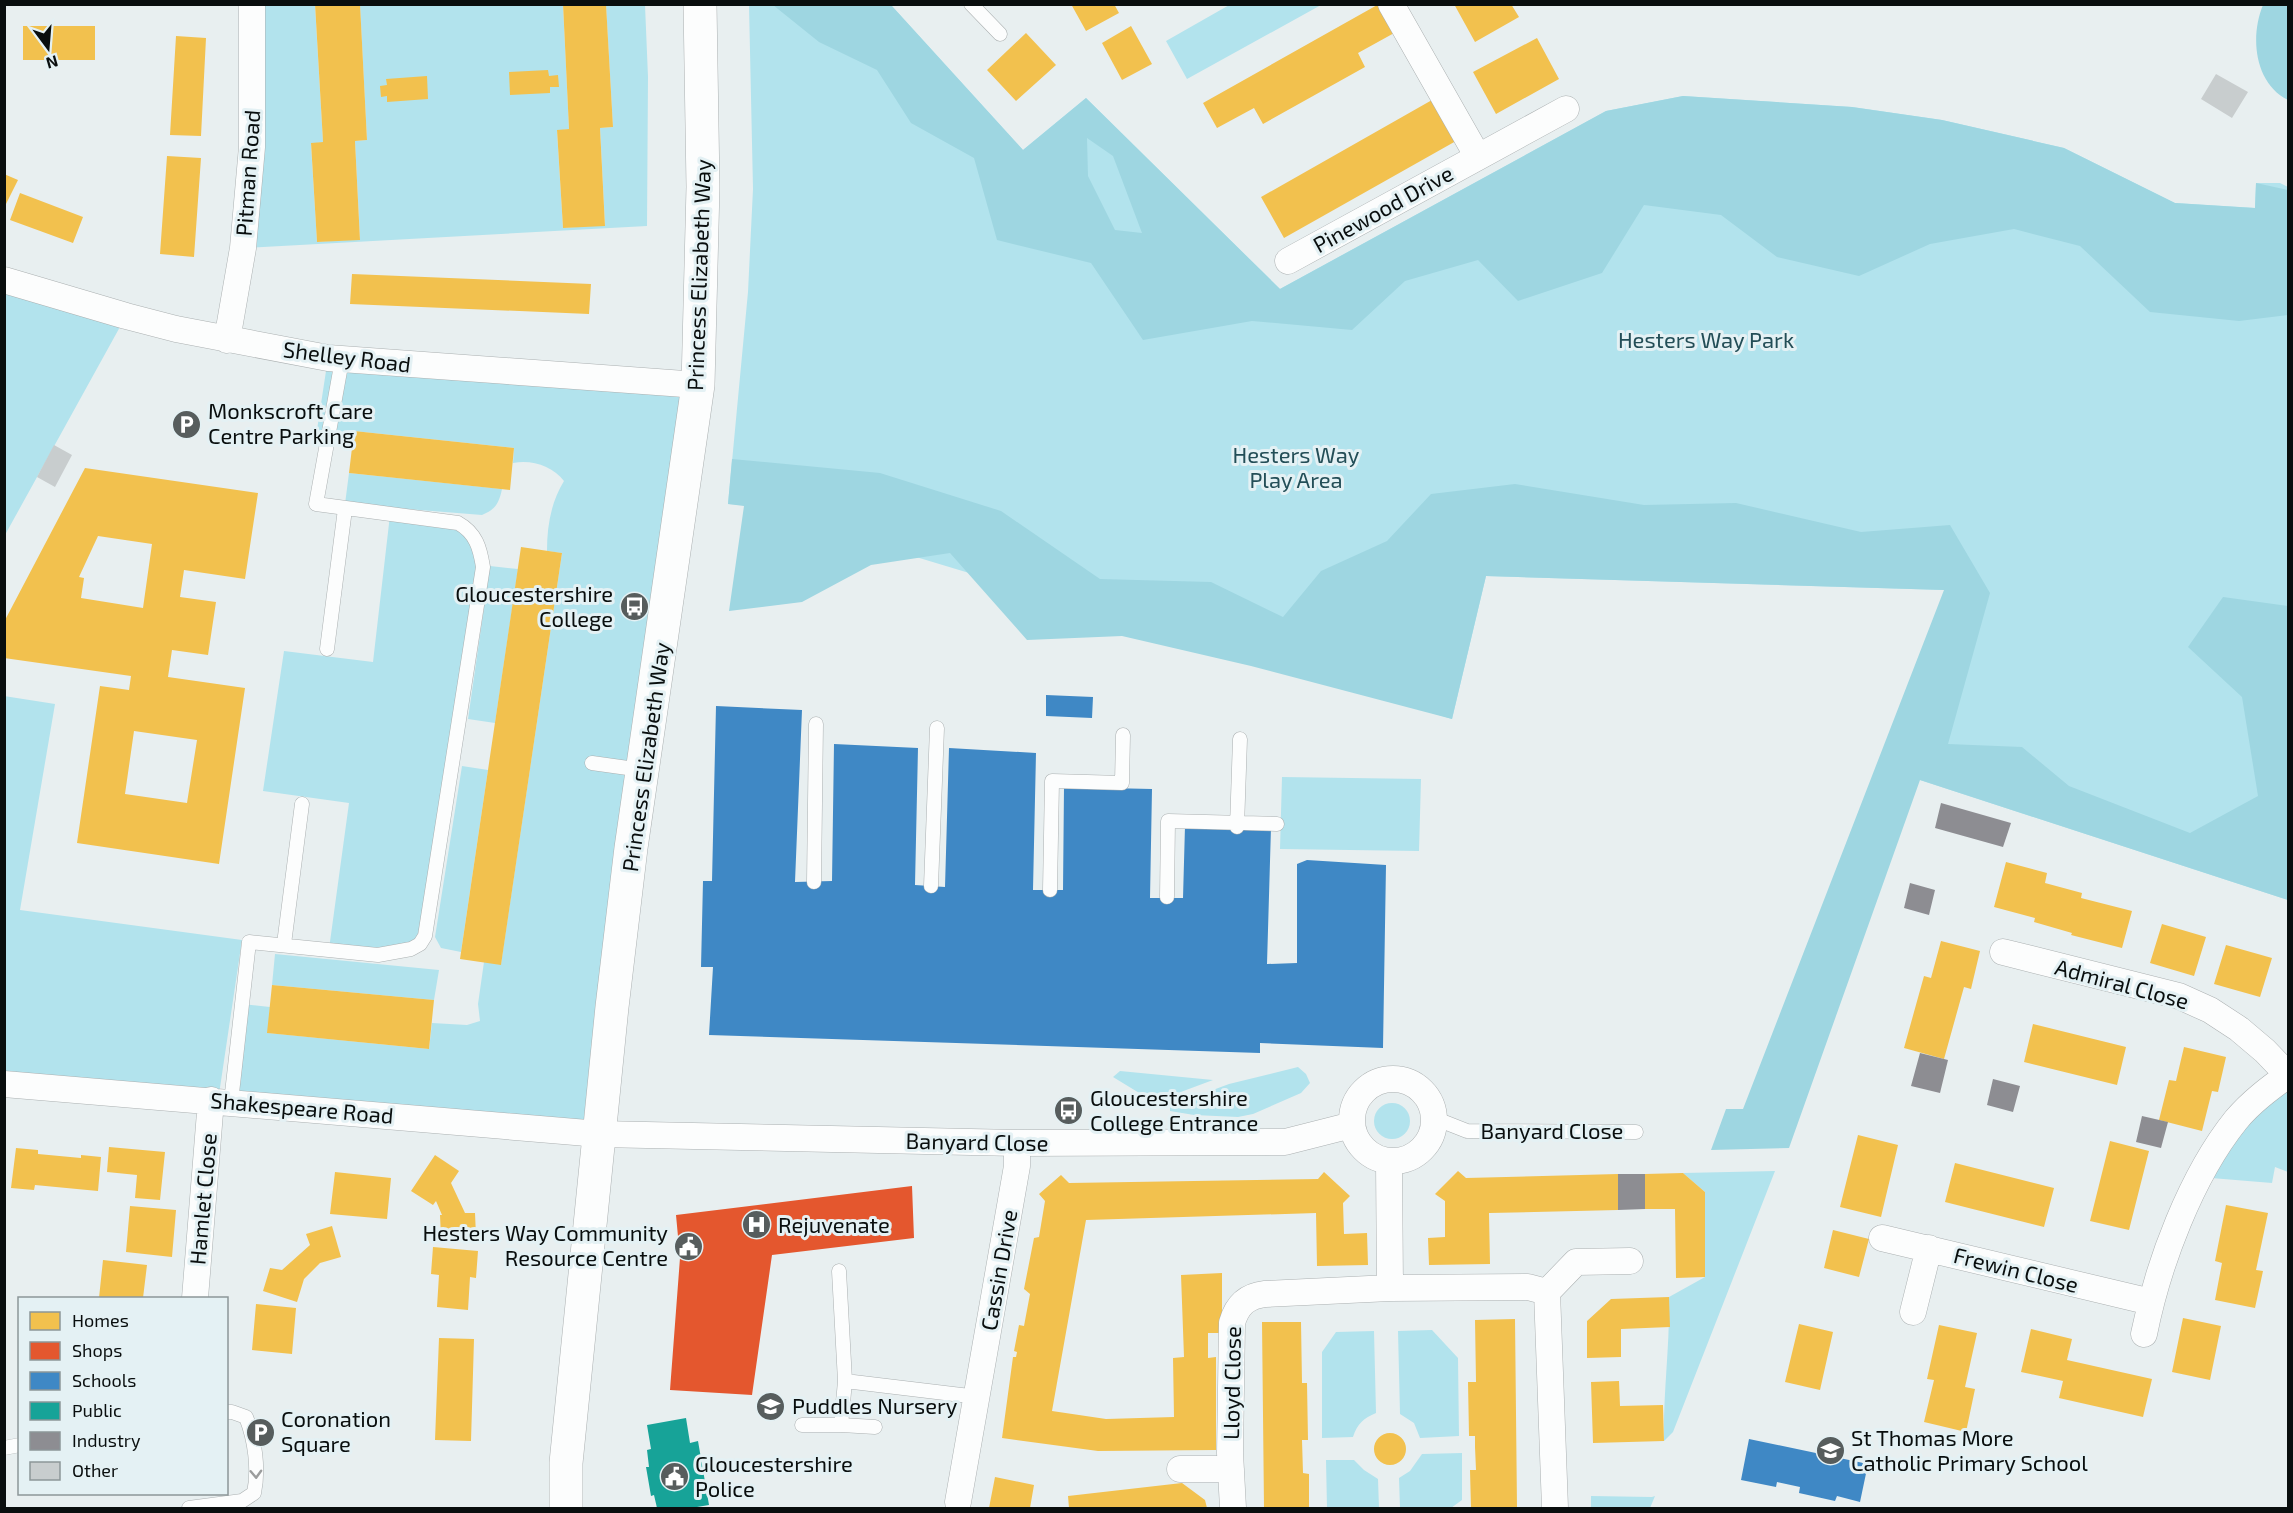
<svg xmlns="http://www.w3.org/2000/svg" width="2293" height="1513" font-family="'Exo 2',sans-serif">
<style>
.green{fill:#b2e3ed}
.forest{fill:#9ed6e1;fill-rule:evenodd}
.homes{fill:#f2c14e;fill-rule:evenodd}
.shops{fill:#e4572e}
.schools{fill:#3f88c5}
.public{fill:#17a398}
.industry{fill:#8d8d92}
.building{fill:#c8cdce}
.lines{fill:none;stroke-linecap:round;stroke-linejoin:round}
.service-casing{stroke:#abb0b1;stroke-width:15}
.minor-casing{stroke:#abb0b1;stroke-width:27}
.primary-casing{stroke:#abb0b1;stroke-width:34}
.service{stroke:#fcfdfd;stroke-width:14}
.minor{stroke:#fcfdfd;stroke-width:26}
.primary{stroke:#fcfdfd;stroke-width:33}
.oneway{stroke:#9b9d9d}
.labels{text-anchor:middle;stroke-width:6;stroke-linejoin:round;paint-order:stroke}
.street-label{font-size:22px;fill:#090e0e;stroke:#e4f1f4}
.park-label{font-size:22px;fill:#234e57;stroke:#e4f1f4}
.poi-label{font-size:22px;fill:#090e0e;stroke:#e4f1f4;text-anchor:start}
</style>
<rect width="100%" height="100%" fill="#e8eff0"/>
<!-- green -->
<path class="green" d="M 1231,4 L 1321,4 L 1321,5 L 1187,79 L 1166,41 Z
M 252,5 L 315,5 L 323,142 L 311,144 L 317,242 L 360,239 L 355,141 L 367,140 L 360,5 L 563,5 L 569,129 L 557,131 L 563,228 L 605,225 L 600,128 L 613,127 L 606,5 L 645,5 L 648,77 L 647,226 L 243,248 Z
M 749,5 L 891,5 L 1023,150 L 1086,98 L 1280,289 L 1606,111 L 1683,96 L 1852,107 L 1942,120 L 2064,148 L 2175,203 L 2255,208 L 2256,183 L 2280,183 L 2288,187 L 2288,900 L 1920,780 L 1945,590 L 1486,576 L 1452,719 L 744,505 L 728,504 L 748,292 L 753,189 Z
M 5,280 L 126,316 L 5,535 Z
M 328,358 L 698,385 L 599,1134 L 231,1102 L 242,1004 L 270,1007 L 268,1033 L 429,1049 L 432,1023 L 467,1025 L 480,1021 L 478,1004 L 484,962 L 501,964 L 562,553 L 547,551 C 547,526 551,502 564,481 C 553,466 531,459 513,463 L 514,448 L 354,431 L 352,442 L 315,443 Z
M 349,473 L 502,489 C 499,503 496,509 482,515 L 345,504 Z
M 390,515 L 458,523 L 481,554 L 428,919 L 411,949 L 329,949 L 349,803 L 263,791 L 284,651 L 373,662 Z
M 490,566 L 518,569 L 495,723 L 468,719 Z
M 4,696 L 55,704 L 20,910 L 242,940 L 218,1101 L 5,1084 Z
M 462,766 L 488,770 L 461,952 L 441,948 L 435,937 Z
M 1282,777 L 1421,779 L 1419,851 L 1280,849 Z
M 275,954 L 439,970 L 434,1000 L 272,985 Z
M 1298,1067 L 1306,1074 L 1310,1083 L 1301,1093 L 1253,1114 L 1238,1117 L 1194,1115 L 1170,1111 L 1170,1107 L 1178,1103 L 1229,1084 Z
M 1120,1071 L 1213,1080 L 1154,1102 L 1113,1077 Z
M 2288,1075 L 2288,1172 L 2275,1167 L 2272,1183 L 2199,1177 Z
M1374 1121a18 18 0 1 1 36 0a18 18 0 1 1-36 0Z
M 1775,1171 L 1673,1432 L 1664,1441 C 1663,1393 1670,1345 1669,1297 L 1705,1277 L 1705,1192 L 1683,1173 Z
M 1432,1330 L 1458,1358 L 1459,1436 L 1420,1438 L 1414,1423 L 1400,1414 L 1398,1331 Z
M 1374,1331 L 1376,1413 C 1364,1418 1357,1424 1353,1437 L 1322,1438 L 1322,1352 L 1336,1332 Z
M 1462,1453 L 1462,1500 L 1451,1508 L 1400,1508 L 1399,1478 L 1410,1471 L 1422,1454 Z
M 1326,1460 L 1354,1460 L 1364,1470 L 1378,1479 L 1379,1508 L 1327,1508 Z
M 1591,1496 L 1652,1497 L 1655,1496 L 1650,1508 L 1591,1508 Z"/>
<!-- forest -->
<path class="forest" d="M 773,5 L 891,5 L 1023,150 L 1086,98 L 1280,289 L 1606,111 L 1683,96 L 1852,107 L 1942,120 L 2064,148 L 2175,203 L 2255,208 L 2256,183 L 2288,190 L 2288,315 L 2239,321 L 2150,312 L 2080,246 L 2014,229 L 1930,244 L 1859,276 L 1777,257 L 1721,215 L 1644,205 L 1602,273 L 1518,301 L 1478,260 L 1405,281 L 1352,330 L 1252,321 L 1143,340 L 1091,263 L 997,240 L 974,158 L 911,123 L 877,70 L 819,42 ZM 1087,138 L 1113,156 L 1142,233 L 1115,230 L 1088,176 Z
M 2263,5 L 2288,5 L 2288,100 C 2254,83 2250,36 2263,5 Z
M 732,459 L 880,473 L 1001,511 L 1100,579 L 1211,582 L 1283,617 L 1321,571 L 1387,541 L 1431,494 L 1515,484 L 1644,505 L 1736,503 L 1861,532 L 1950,525 L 1990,593 L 1948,744 L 2022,747 L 2069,786 L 2190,833 L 2258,796 L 2242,697 L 2188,647 L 2223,597 L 2288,606 L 2288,900 L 1920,780 L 1789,1148 L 1711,1150 L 1726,1109 L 1743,1109 L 1944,590 L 1486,576 L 1452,719 L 1251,666 L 1122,636 L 1027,640 L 950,553 L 871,565 L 802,602 L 729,611 L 744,506 L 728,504 Z"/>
<!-- homes -->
<path class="homes" d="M 315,4 L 360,4 L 367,140 L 355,141 L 360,240 L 317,242 L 311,143 L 323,142 Z
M 563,4 L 606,4 L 613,127 L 600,128 L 605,226 L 563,228 L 557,130 L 569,129 Z
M 1071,4 L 1114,4 L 1119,13 L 1086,31 Z
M 1379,4 L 1396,32 L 1358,53 L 1365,67 L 1263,124 L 1254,108 L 1217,128 L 1203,103 Z
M 1454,4 L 1511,4 L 1519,17 L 1475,42 Z
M 23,26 L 95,26 L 95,60 L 23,60 Z
M 1131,26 L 1152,64 L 1122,80 L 1102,43 Z
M 1026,33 L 1056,65 L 1016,101 L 987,70 Z
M 176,36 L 206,38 L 201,136 L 170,135 Z
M 1537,38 L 1559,79 L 1496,114 L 1473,72 Z
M 548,70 L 549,76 L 558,75 L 559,87 L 550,87 L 550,93 L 510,95 L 509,72 Z
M 427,76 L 428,99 L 387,102 L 387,96 L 381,97 L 380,86 L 387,85 L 386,79 Z
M 1432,100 L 1456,141 L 1284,238 L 1261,197 Z
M 167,156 L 201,158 L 194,257 L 160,254 Z
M 4,174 L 18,180 L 4,208 Z
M 20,193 L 83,217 L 73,243 L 10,220 Z
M 352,274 L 591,284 L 589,314 L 350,304 Z
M 354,431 L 514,448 L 510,490 L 349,473 Z
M 85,468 L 258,493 L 245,579 L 184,570 L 180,597 L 216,602 L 208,655 L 172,650 L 168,677 L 245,688 L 219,864 L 77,843 L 100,686 L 129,690 L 131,676 L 4,658 L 4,622 ZM 98,536 L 152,544 L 143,608 L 81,598 L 84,578 L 79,577 ZM 134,731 L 197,740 L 187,803 L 125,794 Z
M 521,547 L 562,553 L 501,965 L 460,959 Z
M 2006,862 L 2047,873 L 2045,883 L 2082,893 L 2081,898 L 2132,911 L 2122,948 L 2071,935 L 2072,933 L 2034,922 L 2035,918 L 1994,907 Z
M 2162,924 L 2206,937 L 2194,976 L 2150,963 Z
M 1941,941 L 1980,951 L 1971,989 L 1964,987 L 1944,1059 L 1904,1048 L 1924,976 L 1931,978 Z
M 2226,945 L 2272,958 L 2260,997 L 2214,984 Z
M 272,985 L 434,1000 L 429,1049 L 267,1033 Z
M 2033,1024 L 2126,1047 L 2117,1085 L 2024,1062 Z
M 2184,1047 L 2226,1057 L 2218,1092 L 2212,1091 L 2202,1131 L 2159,1120 L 2169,1080 L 2176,1081 Z
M 1858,1135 L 1898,1145 L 1881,1217 L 1840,1207 Z
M 2110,1141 L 2149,1151 L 2129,1230 L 2090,1221 Z
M 109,1147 L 165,1152 L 160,1200 L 135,1198 L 137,1175 L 107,1172 Z
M 16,1148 L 38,1150 L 38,1154 L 81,1158 L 81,1155 L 101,1157 L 98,1191 L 35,1185 L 34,1190 L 11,1188 Z
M 435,1155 L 459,1171 L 451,1183 L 465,1213 L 475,1213 L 476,1236 L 441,1237 L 440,1215 L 442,1215 L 436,1201 L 433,1205 L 411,1191 Z
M 1955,1163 L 2054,1188 L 2044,1227 L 1945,1202 Z
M 1458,1171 L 1466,1178 L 1618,1174 L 1618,1210 L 1489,1213 L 1490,1264 L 1429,1265 L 1428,1238 L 1445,1237 L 1445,1201 L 1435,1194 Z
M 335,1172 L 391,1178 L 387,1219 L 330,1214 Z
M 1324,1172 L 1350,1196 L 1343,1203 L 1344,1234 L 1367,1233 L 1368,1265 L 1317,1266 L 1316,1213 L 1086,1220 L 1052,1411 L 1106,1419 L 1174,1417 L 1173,1358 L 1184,1357 L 1181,1275 L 1222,1273 L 1222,1333 L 1208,1333 L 1208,1358 L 1216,1357 L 1216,1450 L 1098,1451 L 1002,1438 L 1013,1357 L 1016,1357 L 1017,1352 L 1014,1351 L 1019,1325 L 1024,1326 L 1030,1294 L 1024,1289 L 1034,1238 L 1039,1237 L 1045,1201 L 1039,1194 L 1061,1175 L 1069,1183 L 1318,1179 Z
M 1683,1173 L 1705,1192 L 1705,1277 L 1676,1278 L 1675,1209 L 1645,1209 L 1645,1174 Z
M 2226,1205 L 2268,1213 L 2256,1270 L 2263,1271 L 2255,1308 L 2215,1300 L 2222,1263 L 2215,1261 Z
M 130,1206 L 176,1210 L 172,1257 L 126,1252 Z
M 332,1226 L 341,1257 L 320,1263 L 304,1279 L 297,1302 L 263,1291 L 270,1268 L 282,1270 L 310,1245 L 306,1234 Z
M 1833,1230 L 1869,1239 L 1859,1277 L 1824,1268 Z
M 433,1247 L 478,1251 L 476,1278 L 470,1277 L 468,1310 L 437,1307 L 439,1275 L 431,1274 Z
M 103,1260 L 147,1265 L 143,1298 L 99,1298 Z
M 1669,1297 L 1670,1327 L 1621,1329 L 1621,1357 L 1587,1358 L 1587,1321 L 1611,1299 Z
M 256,1304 L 296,1308 L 292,1354 L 252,1350 Z
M 2183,1318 L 2221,1326 L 2210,1380 L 2172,1372 Z
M 1515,1319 L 1517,1508 L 1471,1508 L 1470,1470 L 1476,1470 L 1475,1447 L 1475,1436 L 1469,1436 L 1468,1382 L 1476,1382 L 1475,1320 Z
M 1262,1322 L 1301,1322 L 1302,1383 L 1307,1383 L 1308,1440 L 1302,1440 L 1303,1473 L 1309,1474 L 1309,1508 L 1264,1508 Z
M 1799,1324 L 1833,1332 L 1820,1390 L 1785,1382 Z
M 1939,1325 L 1977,1333 L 1965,1387 L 1975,1389 L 1966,1432 L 1924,1422 L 1934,1380 L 1927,1379 Z
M 2031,1329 L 2072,1339 L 2067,1360 L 2152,1379 L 2143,1417 L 2059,1398 L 2063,1381 L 2021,1372 Z
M 439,1338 L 474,1339 L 471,1441 L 435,1440 Z
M 1619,1381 L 1620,1406 L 1663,1405 L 1664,1441 L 1593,1443 L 1591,1382 Z
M1374 1449a16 16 0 1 1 32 0a16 16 0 1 1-32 0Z
M 995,1477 L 1034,1485 L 1030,1508 L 989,1508 Z
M 1182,1483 L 1205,1500 L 1207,1508 L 1069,1508 L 1068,1496 Z"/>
<!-- shops -->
<path class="shops" d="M 912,1186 L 914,1238 L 772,1255 L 752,1395 L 670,1390 L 680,1258 L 676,1215 Z"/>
<!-- schools -->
<path class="schools" d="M 1046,695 L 1093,697 L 1092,718 L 1046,716 Z
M 716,706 L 802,710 L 795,882 L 832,881 L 834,744 L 918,748 L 915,885 L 945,887 L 949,748 L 1036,753 L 1033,890 L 1063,890 L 1064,787 L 1152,789 L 1150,898 L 1183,898 L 1185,826 L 1271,827 L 1267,964 L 1297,963 L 1297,864 L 1307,860 L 1386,865 L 1383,1048 L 1260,1043 L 1260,1053 L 709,1035 L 713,967 L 701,967 L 703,881 L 712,881 Z
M 1749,1439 L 1868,1464 L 1860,1502 L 1837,1496 L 1835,1501 L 1799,1493 L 1800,1487 L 1777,1482 L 1776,1487 L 1741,1480 Z"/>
<!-- public -->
<path class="public" d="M 686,1418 L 690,1443 L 698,1441 L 709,1505 L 691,1508 L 657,1508 L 654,1495 L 651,1496 L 646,1467 L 649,1467 L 647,1450 L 651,1449 L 647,1425 Z"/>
<!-- industry -->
<path class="industry" d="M 1941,803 L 2011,823 L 2003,847 L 1935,828 Z
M 1910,883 L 1935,890 L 1929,915 L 1904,908 Z
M 1920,1053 L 1948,1060 L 1940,1093 L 1911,1086 Z
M 1993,1079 L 2020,1086 L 2013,1112 L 1987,1105 Z
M 2142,1116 L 2168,1122 L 2161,1148 L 2136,1142 Z
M 1618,1174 L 1645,1174 L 1645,1209 L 1618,1210 Z"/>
<!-- building -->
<path class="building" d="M 2216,74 L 2248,92 L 2232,118 L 2201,99 Z
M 54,445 L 72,455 L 55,487 L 37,477 Z"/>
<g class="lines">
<defs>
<path id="service" d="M 971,4 L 1000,34
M 327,649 L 345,509
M 592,763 L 642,770
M 1237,827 L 1240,739
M 814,882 L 816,724
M 931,886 L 937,728
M 1050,890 L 1052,781 L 1122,783 L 1123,735
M 1167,897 L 1168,821 L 1277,824
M 284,944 L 302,804
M 231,1102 L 249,942 L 378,955 L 411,949 L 420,944 L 425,936 L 483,567 C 480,548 476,533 458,523 L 316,504 L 342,360
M 1434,1118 L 1467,1131 L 1636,1132
M 839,1271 L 845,1381 L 978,1397
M 802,1425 L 841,1425 L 845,1381
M 841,1425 L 875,1427
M 4,1448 L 20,1445
M 189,1508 L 242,1501 L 254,1493 C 259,1469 255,1440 246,1417 L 232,1412 L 226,1412"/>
<path id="minor" d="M 1391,4 L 1478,157
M 1288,261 L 1566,109
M 4,280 L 126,316 L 176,329 L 328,358 L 698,385
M 227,340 L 243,248 L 252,147 L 252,4
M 2003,952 L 2179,996 L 2210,1010 L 2239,1029 L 2265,1051 L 2288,1075
M1352 1120a41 41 0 1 1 82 0a41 41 0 1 1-82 0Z
M 4,1084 L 599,1134 L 1017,1143 L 1285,1142 L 1352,1125
M 1389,1162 L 1390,1288
M 1882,1238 L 2151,1302
M 1547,1292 L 1555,1508
M 195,1298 L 211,1100
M 1913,1312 L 1929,1248
M 2144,1334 C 2158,1264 2191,1176 2236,1120 C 2251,1102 2270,1088 2288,1075
M 1180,1469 L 1231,1469
M 958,1502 L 1017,1166 L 1017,1143
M 1233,1508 L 1230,1453 L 1232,1323 C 1237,1305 1247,1296 1265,1294 L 1390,1288 L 1528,1287 L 1547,1292 L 1576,1262 L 1630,1261"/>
<path id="primary" d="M 566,1508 L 566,1463 L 612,1007 L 631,848 L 698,385 L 703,187 L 700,4"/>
</defs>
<!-- service casing -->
<use href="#service" class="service-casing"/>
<!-- minor casing -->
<use href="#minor" class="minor-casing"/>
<!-- primary casing -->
<use href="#primary" class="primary-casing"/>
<!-- service -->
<use href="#service" class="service"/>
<!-- minor -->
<use href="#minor" class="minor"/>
<!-- primary -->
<use href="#primary" class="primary"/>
</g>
<!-- one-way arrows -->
<defs><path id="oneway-chevron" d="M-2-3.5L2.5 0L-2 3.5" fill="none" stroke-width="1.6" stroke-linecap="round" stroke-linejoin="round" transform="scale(1.5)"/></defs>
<use class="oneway" href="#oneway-chevron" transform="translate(256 1474) rotate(88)"/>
<!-- icons -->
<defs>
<symbol id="parking-disc" viewBox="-11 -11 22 22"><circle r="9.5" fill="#575d5d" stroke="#e4f1f4"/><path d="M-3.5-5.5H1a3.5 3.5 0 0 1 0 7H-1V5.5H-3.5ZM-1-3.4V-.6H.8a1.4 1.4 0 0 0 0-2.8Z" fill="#fff"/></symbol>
<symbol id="bus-disc" viewBox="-11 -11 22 22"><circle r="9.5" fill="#575d5d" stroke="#e4f1f4"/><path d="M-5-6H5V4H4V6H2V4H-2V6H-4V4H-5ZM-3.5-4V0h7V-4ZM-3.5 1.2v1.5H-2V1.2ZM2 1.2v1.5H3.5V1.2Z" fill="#fff"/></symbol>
<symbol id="hospital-disc" viewBox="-11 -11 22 22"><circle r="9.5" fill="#575d5d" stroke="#e4f1f4"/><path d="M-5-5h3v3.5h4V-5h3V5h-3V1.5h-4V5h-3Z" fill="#fff"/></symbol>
<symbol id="civic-disc" viewBox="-11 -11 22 22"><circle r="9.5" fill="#575d5d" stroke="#e4f1f4"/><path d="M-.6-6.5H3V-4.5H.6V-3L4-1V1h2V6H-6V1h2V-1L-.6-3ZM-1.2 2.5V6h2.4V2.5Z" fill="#fff"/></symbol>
<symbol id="school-disc" viewBox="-11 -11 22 22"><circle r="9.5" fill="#575d5d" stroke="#e4f1f4"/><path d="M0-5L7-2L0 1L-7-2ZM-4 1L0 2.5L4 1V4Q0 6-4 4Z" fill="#fff"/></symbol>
</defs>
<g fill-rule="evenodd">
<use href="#parking-disc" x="170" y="408" width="33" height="33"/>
<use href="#bus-disc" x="618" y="590" width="33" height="33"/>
<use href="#bus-disc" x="1052" y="1094" width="33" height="33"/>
<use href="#hospital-disc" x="740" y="1208" width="33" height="33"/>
<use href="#civic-disc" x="672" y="1230" width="33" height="33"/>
<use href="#school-disc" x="754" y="1390" width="33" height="33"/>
<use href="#parking-disc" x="244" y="1416" width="33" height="33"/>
<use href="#school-disc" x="1814" y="1434" width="33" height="33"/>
<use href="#civic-disc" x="658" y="1460" width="33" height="33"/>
</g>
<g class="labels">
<!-- street labels -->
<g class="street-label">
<text transform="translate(248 173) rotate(-86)" y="8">Pitman Road</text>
<text transform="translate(1383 209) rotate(-29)" y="8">Pinewood Drive</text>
<text transform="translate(699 275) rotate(-88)" y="8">Princess Elizabeth Way</text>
<text transform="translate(347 357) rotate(7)" y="8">Shelley Road</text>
<text transform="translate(646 757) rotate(-82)" y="8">Princess Elizabeth Way</text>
<text transform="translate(2122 984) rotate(15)" y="8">Admiral Close</text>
<text transform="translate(302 1108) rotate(5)" y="8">Shakespeare Road</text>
<text x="1552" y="1139">Banyard Close</text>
<text transform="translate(977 1142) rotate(1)" y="8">Banyard Close</text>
<text transform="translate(203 1199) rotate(-85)" y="8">Hamlet Close</text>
<text transform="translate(999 1270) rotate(-80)" y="8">Cassin Drive</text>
<text transform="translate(2016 1270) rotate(14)" y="8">Frewin Close</text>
<text transform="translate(1232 1383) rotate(-89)" y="8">Lloyd Close</text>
</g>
<!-- park labels -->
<g class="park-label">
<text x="1706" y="348">Hesters Way Park</text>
<text x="1296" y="463">Hesters Way<tspan x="1296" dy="25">Play Area</tspan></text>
</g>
<!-- poi labels -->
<g class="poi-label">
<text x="208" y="419">Monkscroft Care<tspan x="208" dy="25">Centre Parking</tspan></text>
<text x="613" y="602" text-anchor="end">Gloucestershire<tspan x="613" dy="25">College</tspan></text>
<text x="1090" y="1106">Gloucestershire<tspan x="1090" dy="25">College Entrance</tspan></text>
<text x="778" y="1233">Rejuvenate</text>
<text x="668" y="1241" text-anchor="end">Hesters Way Community<tspan x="668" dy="25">Resource Centre</tspan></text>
<text x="792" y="1414">Puddles Nursery</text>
<text x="281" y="1427">Coronation<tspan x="281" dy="25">Square</tspan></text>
<text x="1851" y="1446">St Thomas More<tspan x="1851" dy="25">Catholic Primary School</tspan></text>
<text x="695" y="1472">Gloucestershire<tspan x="695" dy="25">Police</tspan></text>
</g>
</g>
<!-- border -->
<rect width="2293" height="1513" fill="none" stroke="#090e0e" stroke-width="12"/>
<!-- legend -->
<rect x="18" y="1297" width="210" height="198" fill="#e4f1f4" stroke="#8c9698" stroke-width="1.5"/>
<rect x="30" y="1312" width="30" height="18" fill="#f2c14e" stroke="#8c9698" stroke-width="1.5"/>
<text x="72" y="1327" font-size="18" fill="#090e0e">Homes</text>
<rect x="30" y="1342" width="30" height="18" fill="#e4572e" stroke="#8c9698" stroke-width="1.5"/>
<text x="72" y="1357" font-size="18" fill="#090e0e">Shops</text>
<rect x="30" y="1372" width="30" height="18" fill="#3f88c5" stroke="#8c9698" stroke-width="1.5"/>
<text x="72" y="1387" font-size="18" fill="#090e0e">Schools</text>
<rect x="30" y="1402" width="30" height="18" fill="#17a398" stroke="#8c9698" stroke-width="1.5"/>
<text x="72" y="1417" font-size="18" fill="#090e0e">Public</text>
<rect x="30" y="1432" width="30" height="18" fill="#8d8d92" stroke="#8c9698" stroke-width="1.5"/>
<text x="72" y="1447" font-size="18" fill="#090e0e">Industry</text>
<rect x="30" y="1462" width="30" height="18" fill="#c8cdce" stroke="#8c9698" stroke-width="1.5"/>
<text x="72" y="1477" font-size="18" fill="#090e0e">Other</text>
<!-- north arrow -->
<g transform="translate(48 48) rotate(164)" stroke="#e4f1f4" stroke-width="4.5" paint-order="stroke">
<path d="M0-4.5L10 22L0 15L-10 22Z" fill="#090e0e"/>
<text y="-9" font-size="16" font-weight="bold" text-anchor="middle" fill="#090e0e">N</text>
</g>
</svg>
